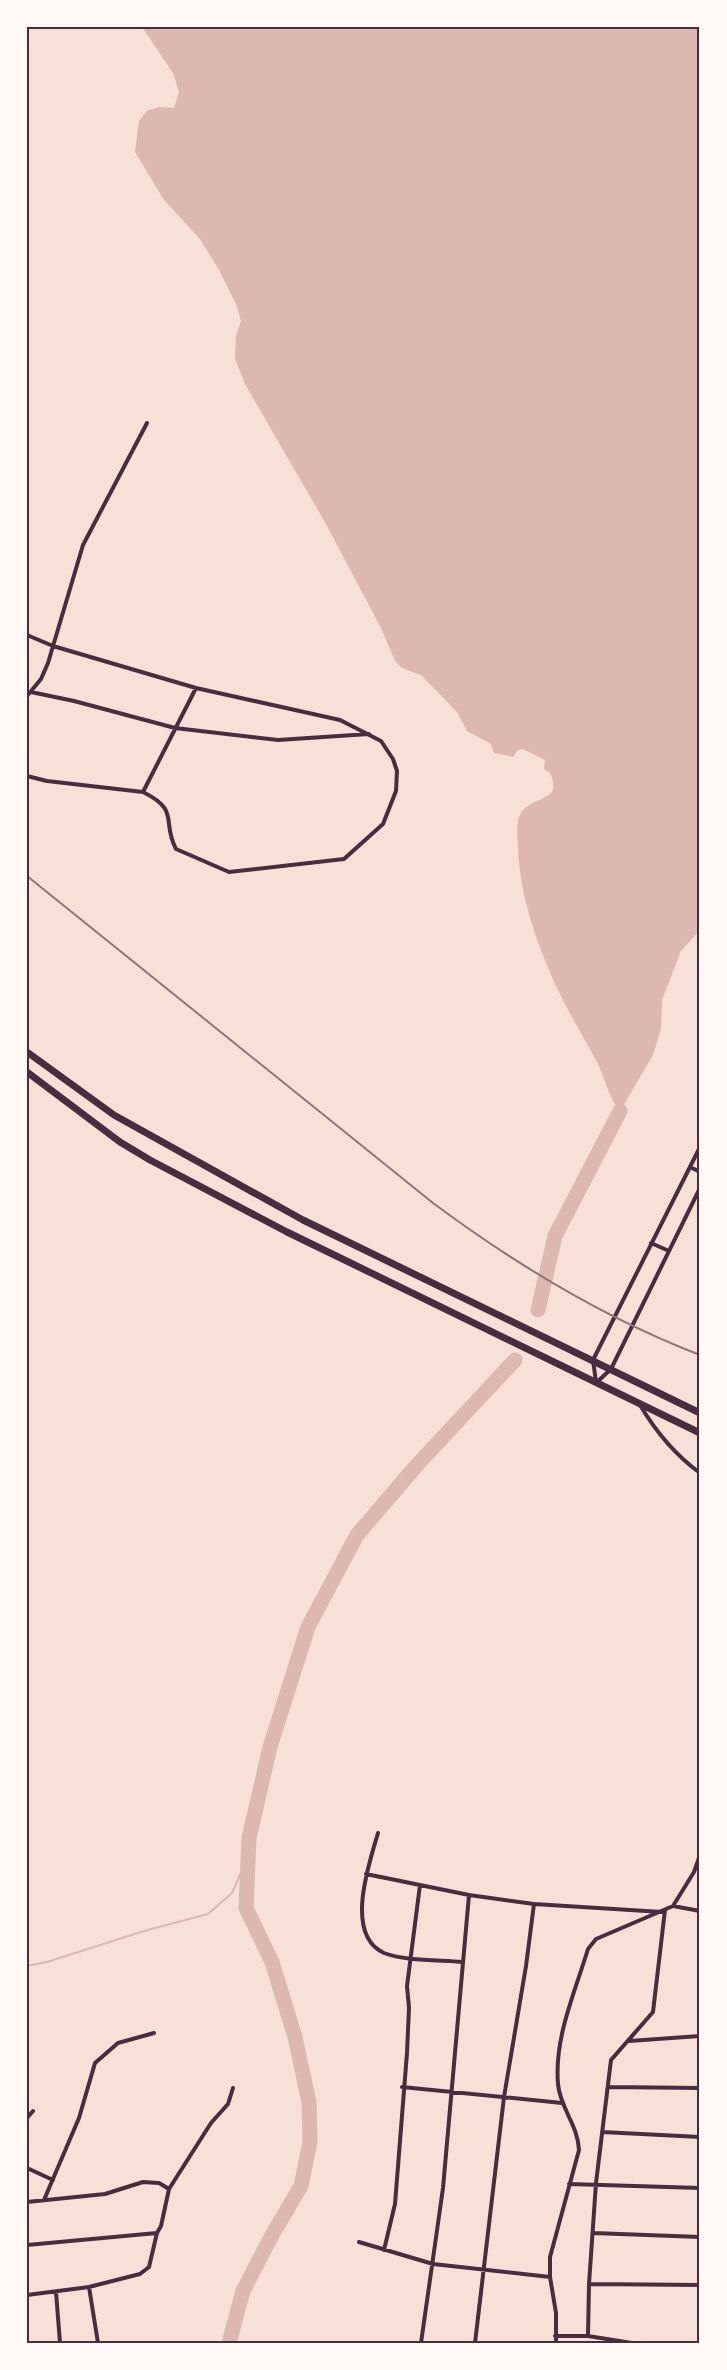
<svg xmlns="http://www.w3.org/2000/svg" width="727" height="2370" font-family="'Archivo Narrow',sans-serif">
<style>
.water{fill:#dcb8b0}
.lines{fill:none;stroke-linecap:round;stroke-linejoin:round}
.stream{stroke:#dcb8b0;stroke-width:2}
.river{stroke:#dcb8b0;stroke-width:15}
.minor{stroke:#4a2c40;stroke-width:4}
.trunk{stroke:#4a2c40;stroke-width:7}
.rail{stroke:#8f747c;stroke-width:2}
.neatline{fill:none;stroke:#4a2c40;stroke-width:2}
</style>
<rect width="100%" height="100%" fill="#f7e1d7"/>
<!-- water -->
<path class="water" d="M 142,27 L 700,27 L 700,930 L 681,951 L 662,1000 L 661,1029 L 653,1055 L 620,1111 C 608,1097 605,1078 597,1062 C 585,1039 571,1017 560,994 C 539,950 520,898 518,849 C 518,839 515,822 521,813 C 532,795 564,803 550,773 L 544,769 L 545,760 L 523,749 L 518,750 L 513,757 L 494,753 L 491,744 L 467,731 L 457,712 L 421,675 L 402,668 L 395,661 L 381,628 L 326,524 L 246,386 L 235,359 L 236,335 L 241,321 L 236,304 L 219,270 L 200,239 L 164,200 L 135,152 L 139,121 L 147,111 L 159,107 L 174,108 L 179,92 L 173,73 Z"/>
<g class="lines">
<!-- stream -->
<path class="stream" d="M 27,1966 L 47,1962 L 144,1931 L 208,1914 L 232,1893 L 248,1857"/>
<!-- river -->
<path class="river" d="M 538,1310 L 555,1236 L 620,1111
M 229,2343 L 243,2291 L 272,2235 L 301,2186 L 310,2142 L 309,2102 L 295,2037 L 272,1962 L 246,1908 L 249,1838 L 270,1747 L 308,1627 L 357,1535 L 417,1465 L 515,1360"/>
<!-- minor -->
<path class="minor" d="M 27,635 L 53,646 L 196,688 L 340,720 L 381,741 L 393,759 L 397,771 L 396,791 L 383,824 L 344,859 L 229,872 L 176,849 C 161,821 181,811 143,792 L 47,781 L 27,776
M 31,692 L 74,701 L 175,728 L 278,740 L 369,734
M 27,696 L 41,679 L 48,663 L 83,545 L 147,423
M 143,792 L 196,688
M 690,1167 L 700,1172
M 651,1243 L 669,1251
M 596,1382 L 593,1360 L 700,1147
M 596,1383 L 611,1369 L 700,1188
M 640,1405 C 656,1432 674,1454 700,1473
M 378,1833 C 369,1864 344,1935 384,1953 C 404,1961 439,1960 462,1962
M 366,1874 L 469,1895 L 534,1904 L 662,1912
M 673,1906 L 700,1911
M 629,2041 L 700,2036
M 402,2087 L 562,2103
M 609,2087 L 700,2088
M 27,2118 L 33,2111
M 602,2132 L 700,2137
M 27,2168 L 53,2180
M 569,2184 L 700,2188
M 44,2200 L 79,2118 L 95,2063 L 118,2043 L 154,2033
M 27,2202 L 105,2194 L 143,2182 L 159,2183 L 169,2189
M 593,2233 L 700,2237
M 359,2242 L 433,2264 L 550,2277
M 27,2245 L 157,2233
M 384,2250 L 395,2204 L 407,2053 L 409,2008 L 407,1986 L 420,1885
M 589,2284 L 596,2183 L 611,2060 L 653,2012 L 665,1910
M 89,2287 L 98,2343
M 56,2292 L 60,2343
M 27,2295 L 89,2287 L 140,2274 L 149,2267 L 157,2233 L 161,2226 L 169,2189 L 211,2123 L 228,2104 L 233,2088
M 555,2336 L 588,2336 L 632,2343
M 588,2336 L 589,2284 L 700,2285
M 421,2343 L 443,2188 L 469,1895
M 475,2343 L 504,2097 L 526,1966 L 534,1904
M 556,2343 L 556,2313 L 550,2277 L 550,2257 L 579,2150 C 578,2125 560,2108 558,2084 C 554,2038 575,1992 588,1949 L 596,1939 L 673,1906 L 694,1872 L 700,1855"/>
<!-- trunk -->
<path class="trunk" d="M 27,1052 L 114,1115 L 303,1220 L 700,1413
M 27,1072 L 120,1142 L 150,1160 L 287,1232 L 700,1433"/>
<!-- rail -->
<path class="rail" d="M 27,876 L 433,1203 C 515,1264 604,1318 700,1355"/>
</g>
<!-- border -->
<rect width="727" height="2370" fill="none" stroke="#fffaf5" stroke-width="57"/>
<rect x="28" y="28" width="670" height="2314" class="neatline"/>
</svg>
